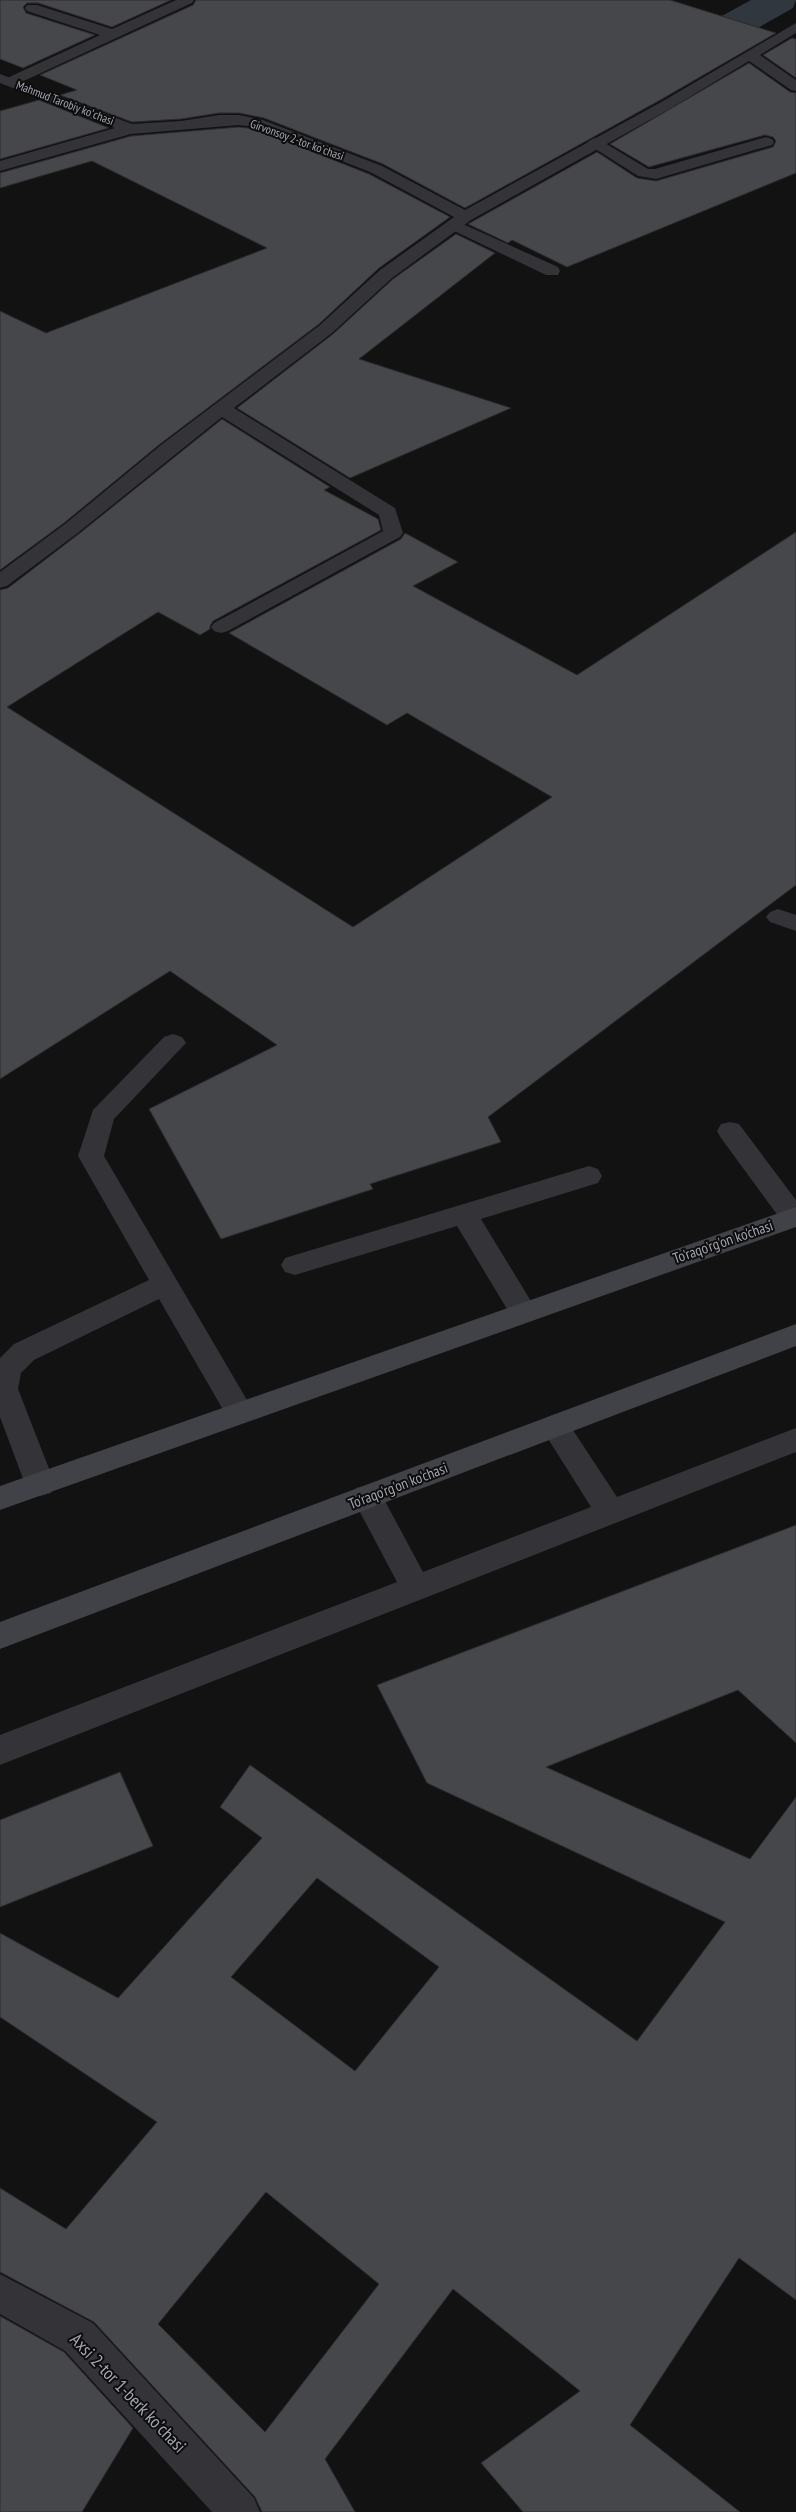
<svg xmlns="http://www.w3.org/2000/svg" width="796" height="2512" font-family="'PT Sans Narrow',sans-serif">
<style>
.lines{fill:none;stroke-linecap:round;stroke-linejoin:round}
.canal{fill:#30373e;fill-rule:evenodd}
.building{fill:#46474b;stroke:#2c2c2f;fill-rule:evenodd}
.lane{fill:#333338;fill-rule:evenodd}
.street{fill:#333338;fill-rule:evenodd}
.secondary{fill:#414247;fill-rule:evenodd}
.labels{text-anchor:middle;stroke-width:4;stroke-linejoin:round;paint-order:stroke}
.far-street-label{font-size:12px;fill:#a4a7b2;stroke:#0d0d0e}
.street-label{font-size:15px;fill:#a4a7b2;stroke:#0d0d0e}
.near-street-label{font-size:18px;fill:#a4a7b2;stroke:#0d0d0e}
</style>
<rect width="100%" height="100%" fill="#121213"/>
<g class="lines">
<!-- canal -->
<path class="canal" d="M 751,0 L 796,0 L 793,8 L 662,82 L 648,85 L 634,82 L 628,73 L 634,64 Z"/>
</g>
<!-- building -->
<path class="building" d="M 0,0 L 171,0 L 112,27 L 38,3 L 27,3 L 23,7 L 26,13 L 95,35 L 23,68 L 0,59 Z
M 196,0 L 670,0 L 776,33 L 662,99 L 465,208 L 383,164 L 264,118 L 239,113 L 219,113 L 181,119 L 132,122 L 60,95 L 77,90 L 40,75 L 193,5 Z
M 792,38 L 796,39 L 796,78 L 763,55 Z
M 749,63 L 790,92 L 796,93 L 796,173 L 567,267 L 512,240 L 508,243 L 468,224 L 597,152 L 637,178 L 656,181 L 773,147 L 776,141 L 773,137 L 765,135 L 649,167 L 610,144 Z
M 39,100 L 109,128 L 0,159 L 0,111 Z
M 239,127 L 255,129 L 369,174 L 450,217 L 379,268 L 319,324 L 160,444 L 64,523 L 0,570 L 0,311 L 46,333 L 267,248 L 92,161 L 0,188 L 0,173 L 131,136 Z
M 456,234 L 495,253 L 359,359 L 511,408 L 350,478 L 237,408 L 333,334 L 393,279 Z
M 222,419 L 330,487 L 324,490 L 378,519 L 381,530 L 213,621 L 210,626 L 210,629 L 200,635 L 158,612 L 7,707 L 353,927 L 552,797 L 407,713 L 387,725 L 229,633 L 401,539 L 405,533 L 458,562 L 413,586 L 577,675 L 796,532 L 796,885 L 488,1117 L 501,1142 L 370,1184 L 373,1189 L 221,1239 L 149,1109 L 277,1045 L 170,971 L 0,1079 L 0,590 L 8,588 L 80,533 Z
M 796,1525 L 796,1743 L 738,1690 L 546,1767 L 750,1859 L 796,1797 L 796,2300 L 739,2258 L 630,2425 L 740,2512 L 523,2512 L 481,2463 L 580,2391 L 453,2289 L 325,2459 L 355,2512 L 262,2512 L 255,2497 L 94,2322 L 0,2272 L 0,2188 L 66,2229 L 157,2122 L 0,2017 L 0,1933 L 118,1998 L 262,1838 L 220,1807 L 250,1765 L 637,2041 L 725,1922 L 427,1783 L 377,1685 ZM 317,1878 L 439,1967 L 355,2071 L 231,1977 ZM 266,2192 L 379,2284 L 265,2432 L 158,2324 Z
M 120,1772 L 153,1846 L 0,1907 L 0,1820 Z
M 0,2316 L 64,2352 L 133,2428 L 82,2512 L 0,2512 Z"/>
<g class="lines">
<!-- lane -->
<path class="lane" d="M 176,0 L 194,0 L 192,3 L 15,85 L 5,85 L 3,82 L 5,79 L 100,35 L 27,11 L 25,8 L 27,5 L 37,5 L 112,29 Z
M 766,137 L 772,139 L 774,142 L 772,145 L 656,179 L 638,176 L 586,143 L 594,138 L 600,140 L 648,169 L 655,169 Z
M 454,220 L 558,267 L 560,271 L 558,275 L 546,275 L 448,228 L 446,225 L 448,222 Z
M 778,909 L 796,915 L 796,931 L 770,922 L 766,917 L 770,912 Z
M 173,1034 L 182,1037 L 186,1043 L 114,1119 L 104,1156 L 254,1412 L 249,1420 L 239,1423 L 229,1420 L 159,1299 L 34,1360 L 21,1373 L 18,1389 L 55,1484 L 51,1493 L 40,1496 L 29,1493 L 25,1484 L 0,1417 L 0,1358 L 14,1344 L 149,1280 L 78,1156 L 93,1110 L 164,1037 Z
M 730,1122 L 739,1124 L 796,1200 L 796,1226 L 784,1224 L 721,1138 L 717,1131 L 721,1124 Z
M 589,1166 L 598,1169 L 602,1176 L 598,1183 L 481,1219 L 537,1311 L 533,1319 L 523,1322 L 513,1319 L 457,1226 L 295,1275 L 285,1272 L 281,1265 L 285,1258 Z
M 555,1414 L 565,1418 L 617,1497 L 796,1428 L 796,1452 L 0,1765 L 0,1735 L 397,1582 L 352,1497 L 356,1488 L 367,1485 L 378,1488 L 423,1572 L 591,1507 L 540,1426 L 545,1418 Z"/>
<!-- street -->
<path class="street" d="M 796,23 L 796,33 L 760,55 L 796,80 L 796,91 L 791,90 L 749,61 L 673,107 L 471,220 L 392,278 L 332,333 L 234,408 L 395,508 L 403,533 L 400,537 L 228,631 L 221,633 L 214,631 L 211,627 L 214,623 L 383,531 L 379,515 L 222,417 L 79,532 L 7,586 L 0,588 L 0,572 L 65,524 L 161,445 L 320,325 L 380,270 L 454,217 L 370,172 L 255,127 L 239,125 L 131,134 L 0,171 L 0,161 L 115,128 L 0,83 L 0,74 L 132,124 L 181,121 L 219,115 L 239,115 L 263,120 L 382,166 L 465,210 L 663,101 Z
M 0,2274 L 93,2323 L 254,2498 L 260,2512 L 212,2512 L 65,2351 L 0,2314 Z"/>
<!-- secondary -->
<path class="secondary" d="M 796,1207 L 796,1227 L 0,1510 L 0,1486 Z
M 796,1324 L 796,1346 L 0,1649 L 0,1622 Z"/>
</g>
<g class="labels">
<!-- far-street labels -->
<g class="far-street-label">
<text transform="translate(65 103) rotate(21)" y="4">Mahmud Tarobiy koʻchasi</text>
<text transform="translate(297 140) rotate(20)" y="4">Girvonsoy 2-tor koʼchasi</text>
</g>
<!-- street labels -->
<g class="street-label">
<text transform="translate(723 1242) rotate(-19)" y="5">To'raqo'rg'on ko'chasi</text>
<text transform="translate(398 1486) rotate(-21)" y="5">To'raqo'rg'on ko'chasi</text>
</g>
<!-- near-street labels -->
<g class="near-street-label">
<text transform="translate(128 2393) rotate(46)" y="6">Аxsi 2-tor 1-berk koʼchasi</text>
</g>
</g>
</svg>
